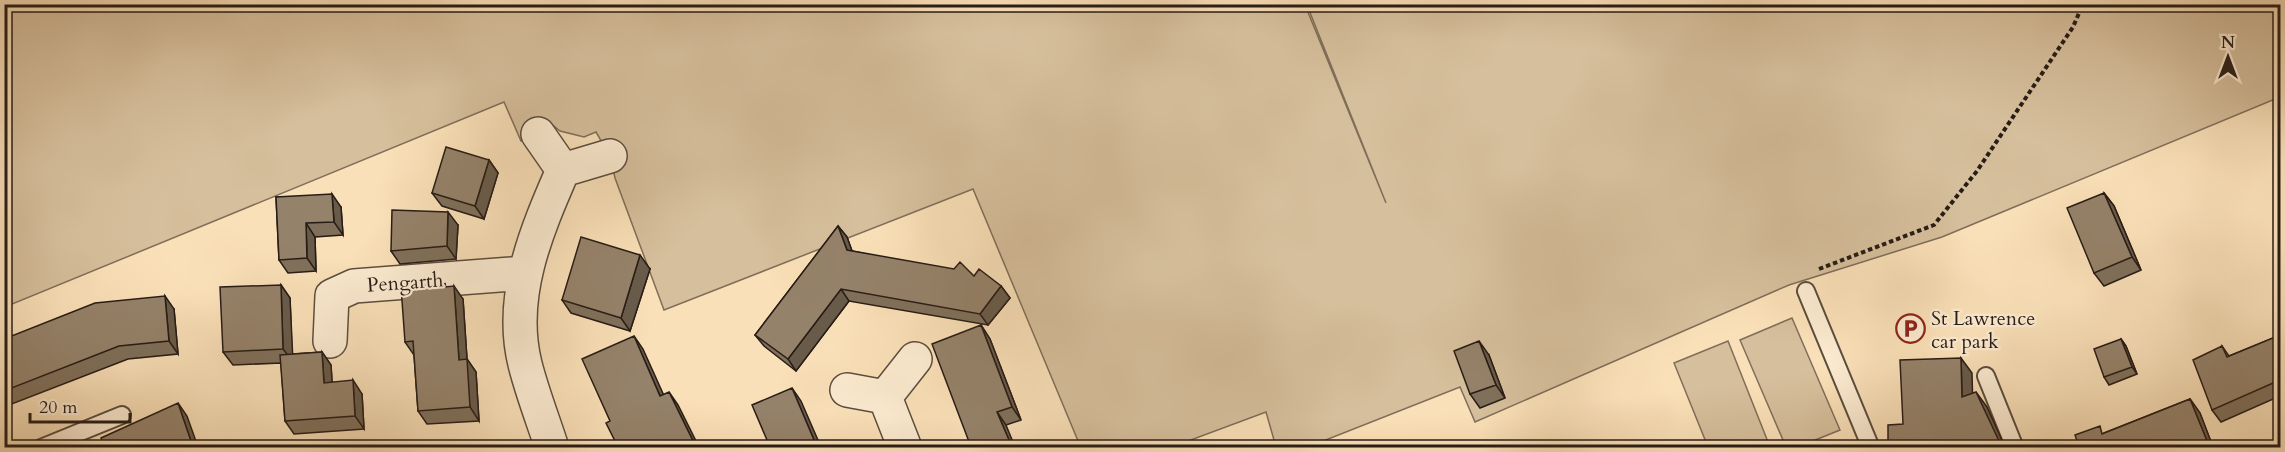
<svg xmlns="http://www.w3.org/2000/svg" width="2285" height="452" font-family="Cardo,serif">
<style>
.green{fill:#d6bf9c;stroke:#7f6e59;stroke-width:1.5}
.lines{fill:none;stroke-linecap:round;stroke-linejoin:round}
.service-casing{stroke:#5c4d3e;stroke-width:20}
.minor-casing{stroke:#5c4d3e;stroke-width:36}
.path{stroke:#281c16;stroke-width:4;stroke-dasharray:4.5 3;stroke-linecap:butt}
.service{stroke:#fcebd1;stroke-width:16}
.minor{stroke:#fcebd1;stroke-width:33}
.wall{fill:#80705b;stroke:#281c16;stroke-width:1.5}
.shaded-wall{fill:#685b4a;stroke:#281c16;stroke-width:1.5}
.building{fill:#95826a;stroke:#281c16;stroke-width:1.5}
.labels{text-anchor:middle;stroke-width:4.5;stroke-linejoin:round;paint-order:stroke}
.street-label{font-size:20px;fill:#281c16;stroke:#fcebd1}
.poi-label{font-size:20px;fill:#281c16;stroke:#fcebd1;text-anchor:start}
</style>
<rect width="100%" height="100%" fill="#fae0b8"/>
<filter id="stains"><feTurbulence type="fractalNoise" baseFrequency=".00333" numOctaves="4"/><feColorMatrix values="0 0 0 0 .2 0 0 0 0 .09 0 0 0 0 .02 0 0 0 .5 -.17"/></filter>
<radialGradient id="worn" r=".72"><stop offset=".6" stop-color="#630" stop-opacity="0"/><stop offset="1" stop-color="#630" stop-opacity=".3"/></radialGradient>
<!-- green -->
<path class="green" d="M 4,5 L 1305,5 L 1386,203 L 1307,5 L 2280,5 L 2280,97 L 1942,237 L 1789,285 L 1475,422 L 1460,387 L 1308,447 L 1276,447 L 1266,412 L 1172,447 L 1081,448 L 973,189 L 664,310 L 615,178 L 610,156 L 596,132 L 584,137 L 560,131 L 549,122 L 538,134 L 521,141 L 504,102 L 5,307 Z
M 1792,318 L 1840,430 L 1798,447 L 1786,447 L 1740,340 Z
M 1728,341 L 1770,447 L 1708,447 L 1674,363 Z"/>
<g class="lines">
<defs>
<path id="service" d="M 1806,291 L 1871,448
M 1986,376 L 2015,448
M 41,448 L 122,415"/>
<path id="minor" d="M 538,134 L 563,170 C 537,230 508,296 525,364 C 532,392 543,420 552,448
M 563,170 L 610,156
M 330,341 L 332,296 L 354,286 L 525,273
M 847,390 L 885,397 L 905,448
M 885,397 L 915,359"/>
</defs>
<!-- service casing -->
<use href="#service" class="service-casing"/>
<!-- minor casing -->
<use href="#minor" class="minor-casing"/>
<!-- path -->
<path class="path" d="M 1819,269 L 1934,225 L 1977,171 L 2073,27 L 2083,4"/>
<!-- service -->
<use href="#service" class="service"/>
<!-- minor -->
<use href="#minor" class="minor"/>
</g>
<!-- wall -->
<path class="wall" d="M 489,160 L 498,173 L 484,219 L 442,206 L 432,193 Z
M 2104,193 L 2114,206 L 2141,270 L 2104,286 L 2094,273 Z
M 276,197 L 341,207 L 343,235 L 315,237 L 316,271 L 288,273 L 279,260 Z
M 458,225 L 456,259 L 400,264 L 391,251 Z
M 838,226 L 847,237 L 852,251 L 974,276 L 1001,286 L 1010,298 L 988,325 L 849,301 L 796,371 L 764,346 L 755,335 Z
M 650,269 L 630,331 L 571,313 L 562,300 Z
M 445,284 L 446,287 L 463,299 L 467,359 L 476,372 L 479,421 L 427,424 L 418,411 L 414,355 L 405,342 Z
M 281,285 L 290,298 L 292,354 L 322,352 L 331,365 L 332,382 L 362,394 L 364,429 L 294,434 L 285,421 L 281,363 L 233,365 L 223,352 Z
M 174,309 L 178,354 L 128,359 L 4,407 L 4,339 Z
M 981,325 L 990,339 L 1021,420 L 1006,425 L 971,447 Z
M 2280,335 L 2280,396 L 2221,422 L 2212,410 L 2222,346 L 2229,356 Z
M 2121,339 L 2126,346 L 2137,374 L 2109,385 L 2104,377 Z
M 1489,355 L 1505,398 L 1480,408 L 1470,394 Z
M 2190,399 L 2200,413 L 2213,447 L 2079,447 L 2104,433 Z"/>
<!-- shaded-wall -->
<path class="shaded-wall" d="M 489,160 L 498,173 L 484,219 L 475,206 Z
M 2104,193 L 2114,206 L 2141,270 L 2132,257 Z
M 332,194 L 341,207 L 343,235 L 334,222 Z
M 448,212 L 458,225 L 456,259 L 447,246 Z
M 306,223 L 315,237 L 316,271 L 307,258 Z
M 838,226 L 847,237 L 856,262 L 847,250 Z
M 640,255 L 650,269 L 630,331 L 621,318 Z
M 281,285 L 290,298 L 293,362 L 283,349 Z
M 454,286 L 463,299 L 467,359 L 476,372 L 479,421 L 470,407 L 459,360 Z
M 1001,286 L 1010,298 L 988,325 L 980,314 Z
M 841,289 L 849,301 L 796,371 L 788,359 Z
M 165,296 L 174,309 L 178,354 L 169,341 Z
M 981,325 L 990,339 L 1021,420 L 1012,407 Z
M 634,336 L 643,349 L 670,409 L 660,396 Z
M 2121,339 L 2126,346 L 2137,374 L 2132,367 Z
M 1479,341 L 1489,355 L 1505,398 L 1496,385 Z
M 322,352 L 331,365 L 333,396 L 324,383 Z
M 1961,358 L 1972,373 L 1973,412 L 1962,397 Z
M 353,380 L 362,394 L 364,429 L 355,416 Z
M 792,388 L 801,401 L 821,447 L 817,447 Z
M 669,392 L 678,405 L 699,447 L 697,447 L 695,445 Z
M 1976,392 L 1987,407 L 2005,447 L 1999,447 Z
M 2190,399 L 2200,413 L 2213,447 L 2211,447 L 2207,441 Z
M 178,403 L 187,416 L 198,447 L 193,447 Z
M 997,412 L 1006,425 L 1015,447 L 1012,447 Z"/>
<!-- building -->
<path class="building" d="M 446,147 L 489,160 L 475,206 L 432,193 Z
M 2104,193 L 2132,257 L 2094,273 L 2067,208 Z
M 332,194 L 334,222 L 306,223 L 307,258 L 279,260 L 276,197 Z
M 392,210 L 448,212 L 447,246 L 391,251 Z
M 838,226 L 847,250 L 954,269 L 960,262 L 974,276 L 979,269 L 1001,286 L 980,314 L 841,289 L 788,359 L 755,335 Z
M 581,237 L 640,255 L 621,318 L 562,300 Z
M 445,284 L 445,287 L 454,286 L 459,360 L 467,359 L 470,407 L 418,411 L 413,341 L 405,342 L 401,287 Z
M 281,285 L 283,349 L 223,352 L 220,287 Z
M 165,296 L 169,341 L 119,346 L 4,391 L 4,339 L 95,303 Z
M 981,325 L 1012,407 L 997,412 L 1012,447 L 971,447 L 932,344 Z
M 2280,335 L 2280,380 L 2212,410 L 2193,360 L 2222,346 L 2227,357 Z
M 634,336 L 660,396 L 669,392 L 695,445 L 691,447 L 618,447 L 606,423 L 610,421 L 582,359 Z
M 2121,339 L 2132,367 L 2104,377 L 2094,349 Z
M 1479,341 L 1496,385 L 1470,394 L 1454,351 Z
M 322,352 L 324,383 L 353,380 L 355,416 L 285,421 L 280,355 Z
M 1961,358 L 1962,397 L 1976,392 L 1999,441 L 1999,447 L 1888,447 L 1888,425 L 1903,424 L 1900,360 Z
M 792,388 L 817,447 L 770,447 L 752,405 Z
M 2190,399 L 2207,441 L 2191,447 L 2079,447 L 2075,435 L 2100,426 L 2102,434 Z
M 178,403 L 193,447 L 105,447 L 101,438 Z"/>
<!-- icons -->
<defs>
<symbol id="parking-ring" viewBox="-11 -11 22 22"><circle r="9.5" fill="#fcebd1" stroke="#8f2418" stroke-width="1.5"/><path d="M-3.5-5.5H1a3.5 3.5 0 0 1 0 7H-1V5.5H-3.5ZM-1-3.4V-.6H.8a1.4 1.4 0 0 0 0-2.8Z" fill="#8f2418"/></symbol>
</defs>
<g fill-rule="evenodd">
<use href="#parking-ring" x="1894" y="312" width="33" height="33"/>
</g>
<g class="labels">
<!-- street labels -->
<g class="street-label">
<text transform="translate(405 282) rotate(-4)" y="7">Pengarth</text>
</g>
<!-- poi labels -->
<g class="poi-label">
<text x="1931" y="325">St Lawrence<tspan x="1931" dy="23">car park</tspan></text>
</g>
</g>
<!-- margin -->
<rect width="2285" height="452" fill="none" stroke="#fae0b8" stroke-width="24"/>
<rect x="6" y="6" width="2273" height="440" fill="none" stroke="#281c16" stroke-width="3"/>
<rect x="12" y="12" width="2261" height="428" fill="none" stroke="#281c16" stroke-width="1.5"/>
<!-- north arrow -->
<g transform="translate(2228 57)" stroke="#fcebd1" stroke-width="4.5" paint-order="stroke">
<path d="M0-4.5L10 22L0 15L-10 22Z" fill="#281c16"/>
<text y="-9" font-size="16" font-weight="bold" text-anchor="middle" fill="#281c16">N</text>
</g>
<!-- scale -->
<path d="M30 413v9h100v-9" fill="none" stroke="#281c16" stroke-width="3"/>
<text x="39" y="413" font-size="18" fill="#281c16" stroke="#fcebd1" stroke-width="4.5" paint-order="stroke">20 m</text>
<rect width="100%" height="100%" filter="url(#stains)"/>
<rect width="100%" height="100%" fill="url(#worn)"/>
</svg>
